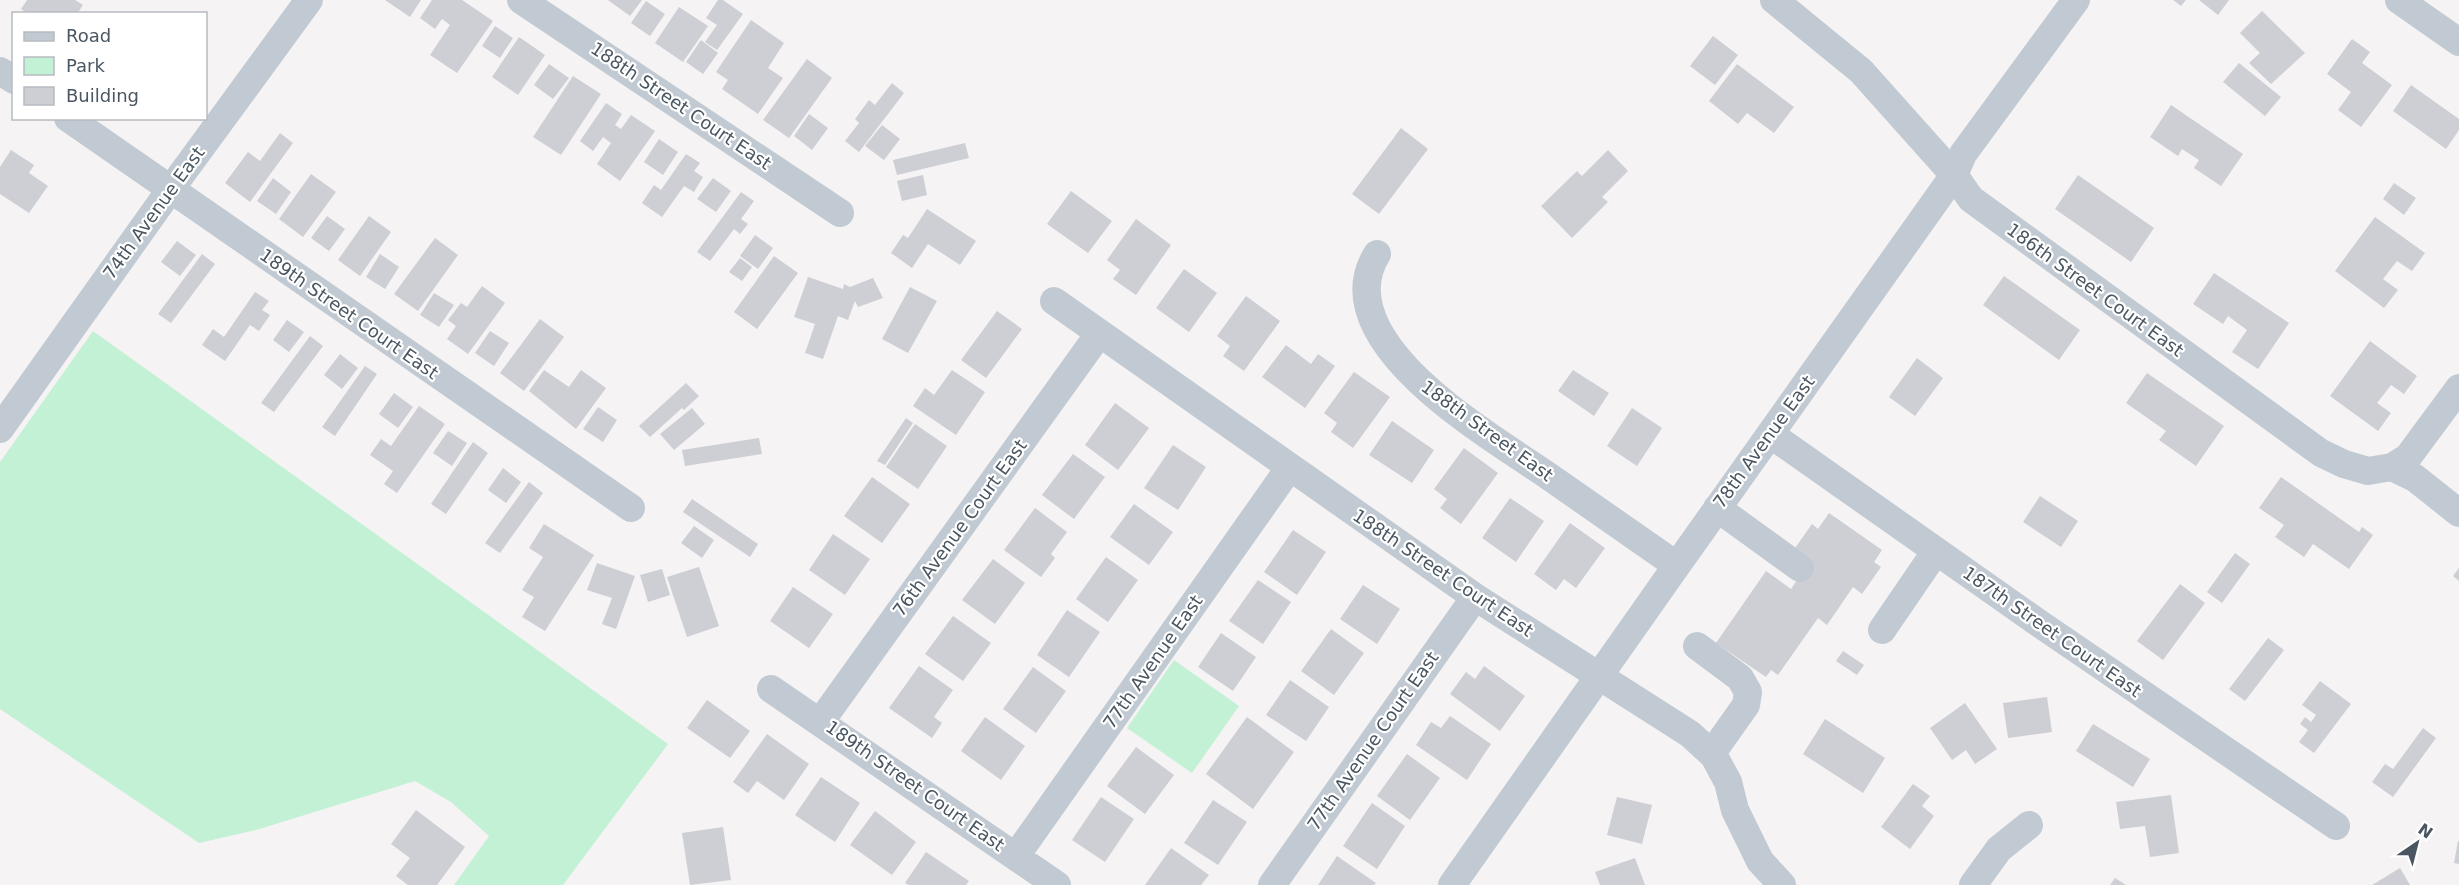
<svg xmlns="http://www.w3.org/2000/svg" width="2459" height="885" font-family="'DejaVu Sans',sans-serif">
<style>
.green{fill:#c3f1d5}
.building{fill:#cdcfd5}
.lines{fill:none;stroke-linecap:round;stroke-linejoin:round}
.minor{stroke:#c1cad2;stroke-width:28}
.labels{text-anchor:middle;stroke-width:4.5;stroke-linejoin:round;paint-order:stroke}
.street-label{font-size:18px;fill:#4a5661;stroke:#fff}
</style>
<rect width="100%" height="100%" fill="#f5f3f3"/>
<!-- green -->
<path class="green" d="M 93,331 L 668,744 L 563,885 L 454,885 L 489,836 L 451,802 L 415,781 L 256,830 L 199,843 L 0,709 L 0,462 Z
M 1174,660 L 1239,706 L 1192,773 L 1127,728 Z"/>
<!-- building -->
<path class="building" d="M 27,0 L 75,0 L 83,5 L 77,14 L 28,14 L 21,9 Z
M 385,0 L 421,0 L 410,17 Z
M 432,0 L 462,0 L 493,21 L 457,73 L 430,55 L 450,25 L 442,19 L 435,29 L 420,18 Z
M 608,0 L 642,0 L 630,16 Z
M 718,0 L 723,0 L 743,14 L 717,50 L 705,42 L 717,25 L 706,18 Z
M 2173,0 L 2186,0 L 2181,6 Z
M 2199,0 L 2229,0 L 2218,15 Z
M 646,1 L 665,14 L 650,36 L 631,23 Z
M 679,7 L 708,26 L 683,62 L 655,43 Z
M 2262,11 L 2305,53 L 2271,84 L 2249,63 L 2260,53 L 2240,33 Z
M 751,20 L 784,43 L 768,68 L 783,78 L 758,114 L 722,89 L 728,80 L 716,72 Z
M 495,26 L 513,38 L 500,58 L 482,46 Z
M 1713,36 L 1738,55 L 1715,85 L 1690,66 Z
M 519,37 L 545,55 L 518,95 L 492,77 Z
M 2352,39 L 2370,52 L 2362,63 L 2392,85 L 2361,127 L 2338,110 L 2351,92 L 2327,74 Z
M 701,40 L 718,53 L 703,74 L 686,62 Z
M 807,59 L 832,78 L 789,138 L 763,120 Z
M 2239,63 L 2281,97 L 2265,116 L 2223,82 Z
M 549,64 L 569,78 L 553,99 L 534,85 Z
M 1737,64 L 1794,107 L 1774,133 L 1747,113 L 1738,124 L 1709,101 Z
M 573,76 L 601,94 L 561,155 L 533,137 Z
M 892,83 L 904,93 L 859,152 L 845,141 L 859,123 L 855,119 L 869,100 L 875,105 Z
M 2411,85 L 2459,119 L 2459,130 L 2446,149 L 2393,111 Z
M 606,103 L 622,114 L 615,125 L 621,129 L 631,115 L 655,131 L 620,181 L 597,164 L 611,143 L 603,137 L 593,151 L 580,141 Z
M 2171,105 L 2243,154 L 2221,186 L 2194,168 L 2199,160 L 2182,149 L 2178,156 L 2150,137 Z
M 809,114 L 828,128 L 812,150 L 794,136 Z
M 882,125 L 900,139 L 884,160 L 865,146 Z
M 1401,128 L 1428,149 L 1379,214 L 1352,194 Z
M 280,133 L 293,143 L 250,202 L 225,183 L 248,152 L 260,161 Z
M 659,139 L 678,152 L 663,175 L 644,162 Z
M 965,143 L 969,158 L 897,175 L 893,160 Z
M 11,150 L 34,165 L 29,173 L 48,186 L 29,213 L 0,194 L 0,167 Z
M 1608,150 L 1628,171 L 1602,197 L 1608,202 L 1572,238 L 1541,206 L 1577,171 L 1582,176 Z
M 686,154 L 700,163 L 694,171 L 703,177 L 694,192 L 684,186 L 662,217 L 642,203 L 654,185 L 661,190 Z
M 311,174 L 336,192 L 303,237 L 279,219 Z
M 923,175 L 927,195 L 902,201 L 897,181 Z
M 2078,175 L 2154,228 L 2131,262 L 2055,209 Z
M 273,178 L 291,192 L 276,214 L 257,201 Z
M 713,178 L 731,191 L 716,212 L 697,199 Z
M 2394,183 L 2416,198 L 2404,215 L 2383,199 Z
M 1071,191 L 1112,221 L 1088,253 L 1047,224 Z
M 741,192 L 754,201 L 741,219 L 748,224 L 740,234 L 734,229 L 710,261 L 697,252 Z
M 927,209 L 976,241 L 960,265 L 928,244 L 912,268 L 891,253 L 903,235 L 908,238 Z
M 327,216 L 345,229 L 329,251 L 311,238 Z
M 369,216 L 391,232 L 360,276 L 338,260 Z
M 2375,217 L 2425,253 L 2412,271 L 2397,261 L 2383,279 L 2398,290 L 2384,308 L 2335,271 Z
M 1136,219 L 1171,245 L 1136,295 L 1113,279 L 1120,270 L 1107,260 Z
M 755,235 L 773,248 L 758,269 L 740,256 Z
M 435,238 L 458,255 L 418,311 L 394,294 Z
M 177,241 L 196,255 L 180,276 L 161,262 Z
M 202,254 L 215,264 L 171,323 L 158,314 Z
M 380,254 L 399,267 L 385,289 L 366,277 Z
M 774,256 L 798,273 L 757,329 L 734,312 Z
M 740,258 L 752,267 L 742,281 L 729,272 Z
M 1184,269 L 1217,293 L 1189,332 L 1156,308 Z
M 2214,273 L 2289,323 L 2258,369 L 2232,352 L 2247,330 L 2228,316 L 2223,324 L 2193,304 Z
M 2004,276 L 2080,330 L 2059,360 L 1983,305 Z
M 808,277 L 843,289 L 844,284 L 850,287 L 873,278 L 883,298 L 858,307 L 855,301 L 848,320 L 838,316 L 823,359 L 805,353 L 815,324 L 794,317 Z
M 482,286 L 505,303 L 468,354 L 447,339 L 456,326 L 448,320 L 461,303 L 467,307 Z
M 910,287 L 937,301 L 908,353 L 882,339 Z
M 255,292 L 269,301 L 262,310 L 270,315 L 259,331 L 250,325 L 225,361 L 202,345 L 213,329 L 224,337 Z
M 434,293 L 454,305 L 439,327 L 420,315 Z
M 1246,296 L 1280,321 L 1244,371 L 1223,356 L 1230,346 L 1217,336 Z
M 997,311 L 1022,329 L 986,378 L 961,360 Z
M 540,319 L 564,337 L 524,391 L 500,373 Z
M 287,320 L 304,332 L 289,352 L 273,340 Z
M 490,331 L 509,343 L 494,366 L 475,353 Z
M 310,336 L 323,346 L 274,412 L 261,403 Z
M 2370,341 L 2417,376 L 2404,394 L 2391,385 L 2377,403 L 2391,413 L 2378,431 L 2330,396 Z
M 1286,345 L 1311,364 L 1318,354 L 1335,366 L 1305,408 L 1262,377 Z
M 340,354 L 358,368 L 342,389 L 324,375 Z
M 1917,358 L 1943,378 L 1915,416 L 1889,397 Z
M 365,366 L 377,374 L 335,436 L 322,427 Z
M 544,370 L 569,387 L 581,370 L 606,388 L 576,429 L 529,391 Z
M 952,370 L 985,392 L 956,435 L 913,406 L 925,388 L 934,395 Z
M 1573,370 L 1609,393 L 1594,416 L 1558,391 Z
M 1354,372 L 1390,397 L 1353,448 L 1331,432 L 1337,423 L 1324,413 Z
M 2147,373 L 2224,426 L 2196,466 L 2159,440 L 2166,431 L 2126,403 Z
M 686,383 L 699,396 L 684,410 L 682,408 L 650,437 L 639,426 Z
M 394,393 L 413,407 L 398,428 L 379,414 Z
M 1115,403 L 1149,428 L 1118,470 L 1085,445 Z
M 419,406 L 445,424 L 397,493 L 384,484 L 393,471 L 370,455 L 381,439 L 391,446 Z
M 598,407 L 617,420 L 603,442 L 583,429 Z
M 692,408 L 705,424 L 674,450 L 660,434 Z
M 1632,408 L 1662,428 L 1637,466 L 1607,446 Z
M 906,418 L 913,423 L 885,465 L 877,461 Z
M 1392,421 L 1434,450 L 1412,483 L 1369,455 Z
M 915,424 L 947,446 L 918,489 L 886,467 Z
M 448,431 L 467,443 L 452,466 L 433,453 Z
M 759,438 L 762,454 L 685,466 L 682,450 Z
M 473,442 L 488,453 L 446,514 L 431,504 Z
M 1173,445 L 1206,467 L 1178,510 L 1144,488 Z
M 1464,448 L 1498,473 L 1461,524 L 1440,508 L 1447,499 L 1434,489 Z
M 1073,454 L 1105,477 L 1074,519 L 1042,495 Z
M 503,468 L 521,482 L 506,503 L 488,490 Z
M 872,477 L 910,504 L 882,543 L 844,516 Z
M 2281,477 L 2359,532 L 2362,527 L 2373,535 L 2349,569 L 2313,544 L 2304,557 L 2275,537 L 2284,525 L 2259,508 Z
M 529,482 L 543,493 L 500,553 L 485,543 Z
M 2040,496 L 2078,521 L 2061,547 L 2023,522 Z
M 1510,498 L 1544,521 L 1516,562 L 1482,538 Z
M 692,499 L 758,544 L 750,557 L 683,512 Z
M 1134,504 L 1173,532 L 1149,565 L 1110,537 Z
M 1035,508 L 1067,532 L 1051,554 L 1055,558 L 1041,577 L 1004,550 Z
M 1829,513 L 1882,550 L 1874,562 L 1881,567 L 1862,594 L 1853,587 L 1827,625 L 1818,618 L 1778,675 L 1771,670 L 1766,677 L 1716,643 L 1766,571 L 1791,589 L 1811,559 L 1795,548 L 1812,524 L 1818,529 Z
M 1570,523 L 1605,548 L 1576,588 L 1564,579 L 1556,590 L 1534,574 Z
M 544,524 L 594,555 L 545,631 L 522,617 L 534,597 L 522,590 L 543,557 L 529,548 Z
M 694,526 L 714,540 L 702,558 L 681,543 Z
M 1293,530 L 1326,552 L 1297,595 L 1264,572 Z
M 833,534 L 870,559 L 845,595 L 809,570 Z
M 2235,553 L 2250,564 L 2222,603 L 2207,592 Z
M 1106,557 L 1138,580 L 1108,622 L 1076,599 Z
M 993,559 L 1025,583 L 995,624 L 962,600 Z
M 597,563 L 635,576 L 616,629 L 602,624 L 612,598 L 587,590 Z
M 699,567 L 719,626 L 687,637 L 667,577 Z
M 2459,568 L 2459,581 L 2453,576 Z
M 662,569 L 670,595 L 648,602 L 640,575 Z
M 1258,580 L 1291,602 L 1263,644 L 1229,621 Z
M 2180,584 L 2205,603 L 2163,660 L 2137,641 Z
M 1363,585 L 1400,609 L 1377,644 L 1340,619 Z
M 793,587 L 833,614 L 809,648 L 770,621 Z
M 1067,610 L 1100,632 L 1069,677 L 1037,655 Z
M 953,616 L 991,643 L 963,681 L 925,654 Z
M 1331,629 L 1364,653 L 1334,695 L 1301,671 Z
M 1221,633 L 1256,657 L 1233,691 L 1198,667 Z
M 2268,638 L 2284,650 L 2245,701 L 2229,689 Z
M 1843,651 L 1864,665 L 1857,675 L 1836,661 Z
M 919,666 L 953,690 L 934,717 L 942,723 L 932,738 L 889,708 Z
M 1484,666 L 1525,696 L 1500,731 L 1450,694 L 1466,672 L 1475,679 Z
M 1033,667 L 1066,691 L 1036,733 L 1003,709 Z
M 1290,680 L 1329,707 L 1306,741 L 1266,715 Z
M 2320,681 L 2351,704 L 2314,753 L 2299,742 L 2308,730 L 2300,724 L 2305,717 L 2311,722 L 2316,715 L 2302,705 Z
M 2047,697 L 2052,732 L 2008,738 L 2003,703 Z
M 707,700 L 750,731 L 730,758 L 687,728 Z
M 1965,703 L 1997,749 L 1975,764 L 1966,750 L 1952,760 L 1930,728 Z
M 1450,716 L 1491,744 L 1467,780 L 1416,745 L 1431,722 L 1441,728 Z
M 985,717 L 1025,746 L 1001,780 L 961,751 Z
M 1247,717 L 1294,752 L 1253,809 L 1206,774 Z
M 1825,719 L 1885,758 L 1863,793 L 1803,754 Z
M 2093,724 L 2150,759 L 2133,787 L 2076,751 Z
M 2423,728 L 2436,738 L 2393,797 L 2372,782 L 2385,764 L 2393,769 Z
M 767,734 L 809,764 L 784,800 L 757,781 L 748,793 L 733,782 Z
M 1136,747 L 1174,775 L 1145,814 L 1107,786 Z
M 1407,754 L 1440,778 L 1410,820 L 1377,796 Z
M 821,777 L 860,803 L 835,842 L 795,815 Z
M 1913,784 L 1930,796 L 1922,806 L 1934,816 L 1910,849 L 1881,827 Z
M 2171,795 L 2179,853 L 2150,857 L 2145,826 L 2120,829 L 2116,802 Z
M 1101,797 L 1134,819 L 1105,862 L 1072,840 Z
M 1617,797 L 1652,805 L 1642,844 L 1607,835 Z
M 1213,800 L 1247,822 L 1218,865 L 1184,843 Z
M 1372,803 L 1405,826 L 1377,869 L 1343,846 Z
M 416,810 L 465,847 L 437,885 L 408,885 L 396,876 L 410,858 L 391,844 Z
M 875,811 L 916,842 L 892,875 L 850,845 Z
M 723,827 L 731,880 L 690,885 L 682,833 Z
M 2458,841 L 2459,841 L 2459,864 L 2454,863 Z
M 1171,848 L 1209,875 L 1201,885 L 1145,885 Z
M 926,852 L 969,881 L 966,885 L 909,885 L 905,883 Z
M 1337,856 L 1376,883 L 1374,885 L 1318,885 Z
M 1635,858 L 1645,885 L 1600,885 L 1595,872 Z
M 2400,868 L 2410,885 L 2372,885 Z
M 2115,878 L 2126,885 L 2110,885 Z"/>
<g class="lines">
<!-- minor -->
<path class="minor" d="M 521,0 L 840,213
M 1774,0 L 1861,71 L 1954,175 L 1971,199 L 2321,453 L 2344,464 L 2368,471 L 2392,467 L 2415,478 L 2459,513
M 2399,0 L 2459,42
M 0,71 L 14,80
M 68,118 L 631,508
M 1377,254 C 1324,340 1487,434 1544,473 C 1588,504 1632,534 1676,565
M 1054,301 L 1475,597 L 1690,734 L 1714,756 L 1728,782 L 1735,810 L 1760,861 L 1782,885
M 0,429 L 170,190 L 309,0
M 1770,434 L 2040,624 L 2336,826
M 2392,467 L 2408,457 L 2459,388
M 1717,508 L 1800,568
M 1882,630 L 1936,551
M 1697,646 L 1740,678 L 1748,692 L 1746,705 L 1712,753
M 771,689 L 1057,885
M 821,721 L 1099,334
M 1016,856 L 1290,467
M 1272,885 L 1475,597
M 1452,885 C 1618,647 1786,412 1954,175 L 1963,154 L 2076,0
M 1973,885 L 1999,849 L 2029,825"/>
</g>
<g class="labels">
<!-- street labels -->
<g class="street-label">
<text transform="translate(681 106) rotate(34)" y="6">188th Street Court East</text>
<text transform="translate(154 213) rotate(-54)" y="6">74th Avenue East</text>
<text transform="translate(2095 290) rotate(36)" y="6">186th Street Court East</text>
<text transform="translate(349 314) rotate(35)" y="6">189th Street Court East</text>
<text transform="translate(1487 431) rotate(36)" y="6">188th Street East</text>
<text transform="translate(1764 442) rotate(-54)" y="6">78th Avenue East</text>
<text transform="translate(960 528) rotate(-54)" y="6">76th Avenue Court East</text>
<text transform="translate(1443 573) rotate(34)" y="6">188th Street Court East</text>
<text transform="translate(2052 632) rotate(35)" y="6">187th Street Court East</text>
<text transform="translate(1153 662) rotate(-55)" y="6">77th Avenue East</text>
<text transform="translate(1373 741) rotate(-55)" y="6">77th Avenue Court East</text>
<text transform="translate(915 786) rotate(35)" y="6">189th Street Court East</text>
</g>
</g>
<!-- legend -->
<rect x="12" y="12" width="195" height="108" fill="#ffffff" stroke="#b7bbc0" stroke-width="1.5"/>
<rect x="24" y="32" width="30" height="9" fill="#c1cad2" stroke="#b7bbc0" stroke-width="1.5"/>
<text x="66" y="42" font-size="18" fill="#4a5661">Road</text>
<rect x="24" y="57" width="30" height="18" fill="#c3f1d5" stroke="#b7bbc0" stroke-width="1.5"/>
<text x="66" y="72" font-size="18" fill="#4a5661">Park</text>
<rect x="24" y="87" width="30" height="18" fill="#cdcfd5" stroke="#b7bbc0" stroke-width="1.5"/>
<text x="66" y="102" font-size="18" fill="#4a5661">Building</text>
<!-- north arrow -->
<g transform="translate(2417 843) rotate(35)" stroke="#ffffff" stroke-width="4.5" paint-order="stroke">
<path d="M0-4.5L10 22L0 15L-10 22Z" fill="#4a5661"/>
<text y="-9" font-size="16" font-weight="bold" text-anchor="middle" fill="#4a5661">N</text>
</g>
</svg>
